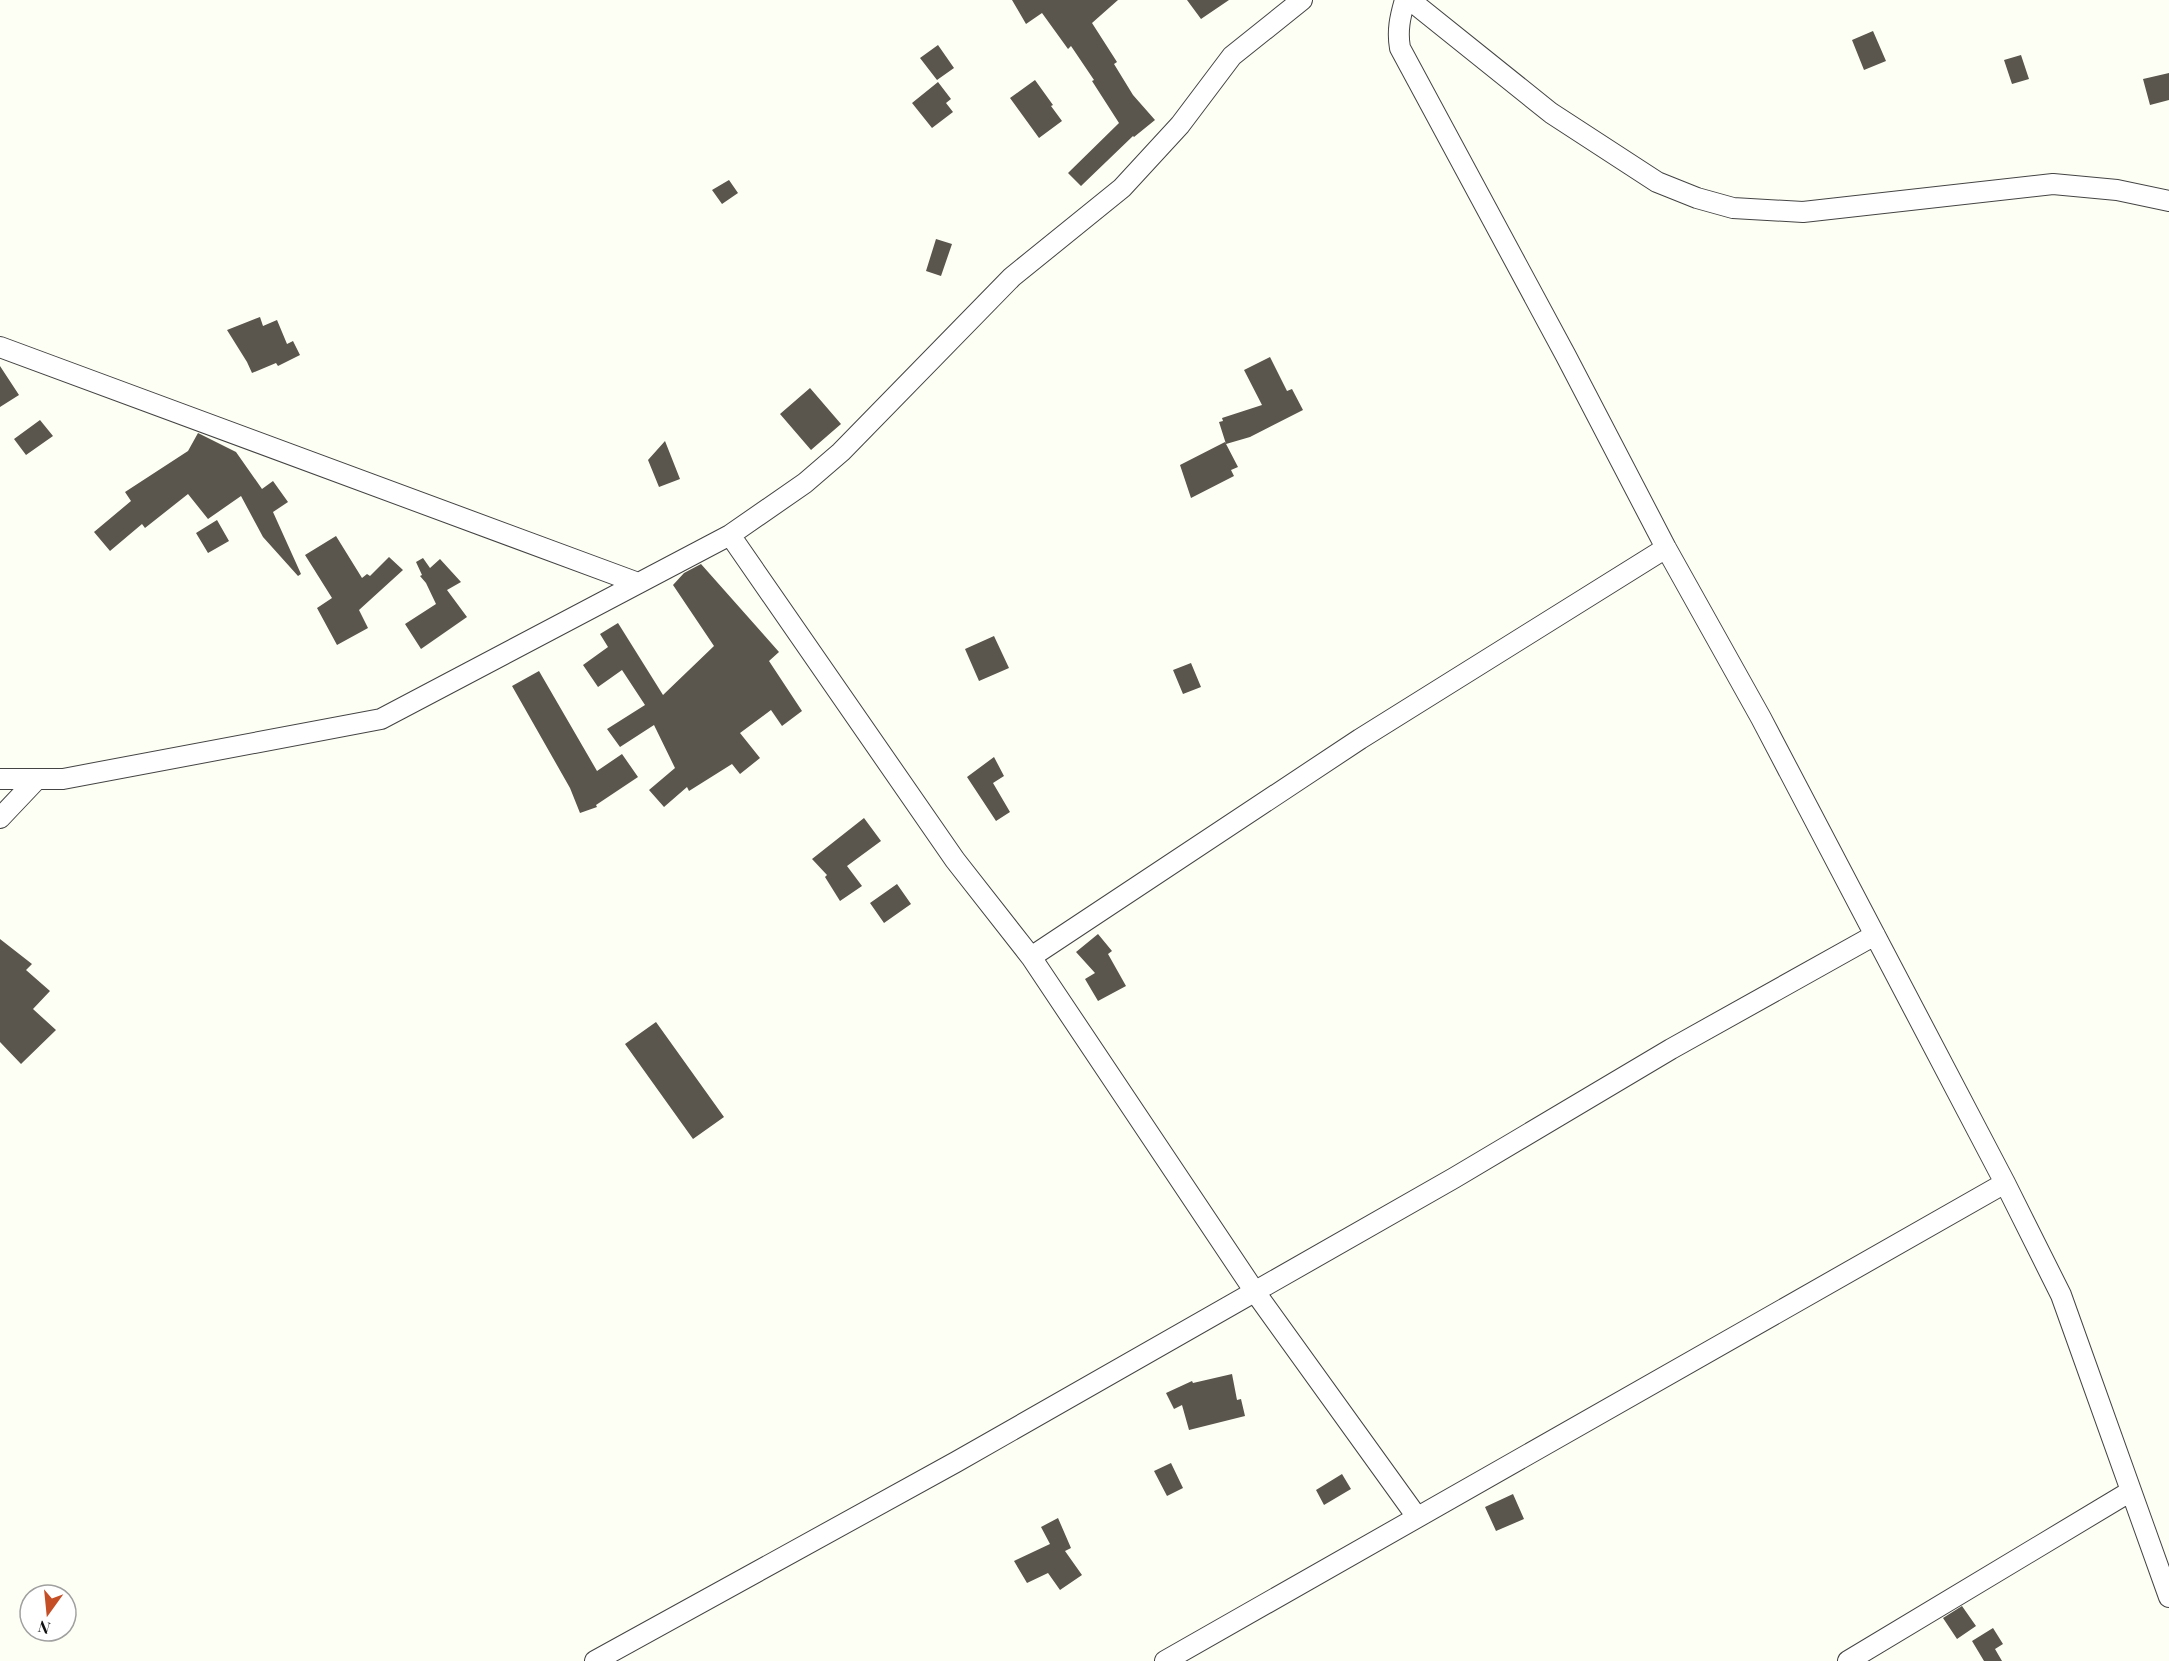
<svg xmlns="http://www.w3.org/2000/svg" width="2169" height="1661" font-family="'Playfair Display',serif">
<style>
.building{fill:#5a564d}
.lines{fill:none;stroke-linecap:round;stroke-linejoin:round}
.street-casing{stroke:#444;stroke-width:22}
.street{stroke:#fff;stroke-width:20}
</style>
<rect width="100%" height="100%" fill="#fefff4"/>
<!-- building -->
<path class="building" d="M 1012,0 L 1118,0 L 1092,23 L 1117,62 L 1114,64 L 1133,95 L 1155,120 L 1134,137 L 1133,136 L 1081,186 L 1068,173 L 1119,123 L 1092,81 L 1094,80 L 1071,46 L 1068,49 L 1042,13 L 1026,24 Z
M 1187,0 L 1229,0 L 1201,19 Z
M 1873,31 L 1886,61 L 1864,70 L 1852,40 Z
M 938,45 L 954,68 L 937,80 L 920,58 Z
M 2021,55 L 2029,79 L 2012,84 L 2004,60 Z
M 2169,73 L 2169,100 L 2150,105 L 2143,79 Z
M 1035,80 L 1053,105 L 1051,106 L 1062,121 L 1039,138 L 1010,98 Z
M 938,82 L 951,99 L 946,103 L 953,112 L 932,128 L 912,103 Z
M 729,180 L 738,193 L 722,204 L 712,190 Z
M 936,239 L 952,244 L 941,276 L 926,271 Z
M 260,317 L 263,326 L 277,320 L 287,344 L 293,341 L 300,355 L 278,366 L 276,363 L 252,373 L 247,362 L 227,330 Z
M 1270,357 L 1287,391 L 1292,389 L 1303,410 L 1250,437 L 1226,444 L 1219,422 L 1223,421 L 1222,418 L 1262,405 L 1244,370 Z
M 0,366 L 19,395 L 0,407 Z
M 810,388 L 841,424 L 811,450 L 780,414 Z
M 40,420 L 53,436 L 26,455 L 14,439 Z
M 198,433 L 236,452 L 262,489 L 273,481 L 288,502 L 273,512 L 301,574 L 298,576 L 263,537 L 241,496 L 208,519 L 188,494 L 145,528 L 142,524 L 110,551 L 94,532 L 131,501 L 125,492 L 188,451 Z
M 665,441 L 680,479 L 659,487 L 648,460 Z
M 1225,442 L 1238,467 L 1231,470 L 1234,476 L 1191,498 L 1180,465 Z
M 217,520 L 229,541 L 208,553 L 196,533 Z
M 336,536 L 362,578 L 367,574 L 370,576 L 389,557 L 403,570 L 359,610 L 368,628 L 337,645 L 317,608 L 332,598 L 305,555 Z
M 423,558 L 430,568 L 440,559 L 461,582 L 447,590 L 467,617 L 421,649 L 405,624 L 436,604 L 426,583 L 420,576 L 422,575 L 416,562 Z
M 701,564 L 779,652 L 769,661 L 802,711 L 782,726 L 771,710 L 740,733 L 760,758 L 740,774 L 732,764 L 689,791 L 687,787 L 664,807 L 649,790 L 675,768 L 654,725 L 620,747 L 607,729 L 645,705 L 622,670 L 598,687 L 583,665 L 608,647 L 600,634 L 618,623 L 663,695 L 714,646 L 673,585 L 684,573 Z
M 994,636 L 1009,668 L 979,681 L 965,649 Z
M 1191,663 L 1201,687 L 1183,694 L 1173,670 Z
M 539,671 L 597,771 L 622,754 L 638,777 L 596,805 L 597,807 L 580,813 L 570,788 L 512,686 Z
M 994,757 L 1004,776 L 993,783 L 1010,812 L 996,821 L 967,777 Z
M 864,818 L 881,841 L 847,866 L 862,886 L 840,901 L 825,877 L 827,875 L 812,859 Z
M 897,884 L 911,904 L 884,923 L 870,903 Z
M 1098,934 L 1112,951 L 1108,954 L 1126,986 L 1098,1001 L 1085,979 L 1095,973 L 1076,952 Z
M 0,939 L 32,964 L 26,970 L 50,991 L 33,1009 L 56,1030 L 21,1064 L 0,1042 Z
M 656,1022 L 724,1117 L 693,1139 L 625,1044 Z
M 1232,1374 L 1237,1400 L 1241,1399 L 1245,1416 L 1189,1430 L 1182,1405 L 1174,1409 L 1166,1393 L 1192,1381 L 1193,1383 Z
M 1171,1463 L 1183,1488 L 1167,1496 L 1154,1471 Z
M 1342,1474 L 1351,1489 L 1324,1505 L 1316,1490 Z
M 1513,1494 L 1524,1519 L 1496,1531 L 1485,1507 Z
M 1058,1518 L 1071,1548 L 1065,1551 L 1082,1575 L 1060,1590 L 1048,1573 L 1027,1583 L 1014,1561 L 1050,1544 L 1041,1527 Z
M 1962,1606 L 1976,1626 L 1957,1639 L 1943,1618 Z
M 1993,1628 L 2003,1644 L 1995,1649 L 2002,1661 L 1984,1661 L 1972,1641 Z"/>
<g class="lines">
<defs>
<path id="street" d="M 1405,0 C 1400,17 1397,31 1400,48 L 1566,356 L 1666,548 L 1761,718 L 2005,1183 L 2061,1295 L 2169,1597
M 1410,0 L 1551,113 L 1657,182 L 1697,198 L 1733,208 L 1803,212 L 2053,184 L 2117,190 L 2169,201
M 0,347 L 638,583
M 730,535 L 955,860 L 1031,957 L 1255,1292 L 1417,1517
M 0,779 L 63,779 L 381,719 L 730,535 L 805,483 L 841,452 L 1012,277 L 1122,188 L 1180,125 L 1232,56 L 1302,0
M 0,818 L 37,779
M 1031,957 L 1360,739 L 1666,548
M 595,1661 L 956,1462 L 1454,1178 L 1671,1049 L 1875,935
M 1165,1661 L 2005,1183
M 1848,1661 L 2131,1491"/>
</defs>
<!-- street casing -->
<use href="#street" class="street-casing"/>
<!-- street -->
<use href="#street" class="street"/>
</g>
<!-- north arrow -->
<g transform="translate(48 1613) rotate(195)"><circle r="28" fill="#ffffff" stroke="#a0a0a0" stroke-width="1.5"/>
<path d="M0-4.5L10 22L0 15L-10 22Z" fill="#c44e25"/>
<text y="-9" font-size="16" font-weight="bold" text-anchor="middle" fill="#111111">N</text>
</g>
</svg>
